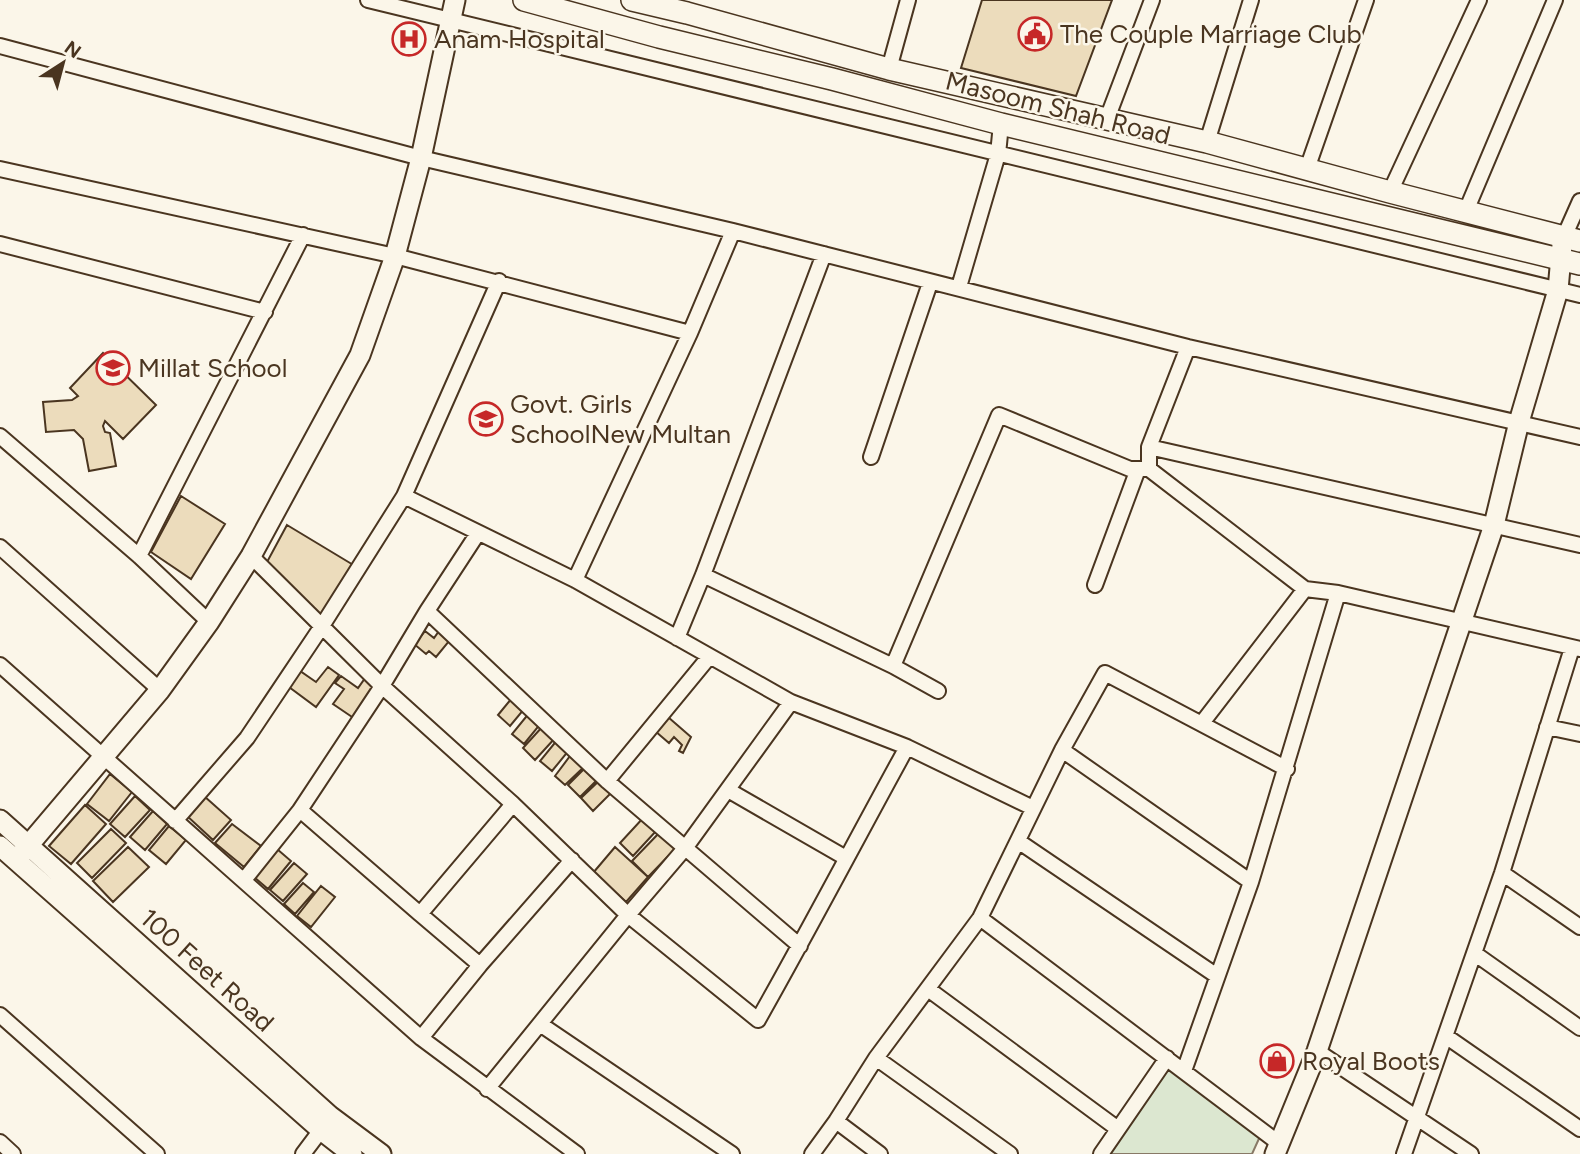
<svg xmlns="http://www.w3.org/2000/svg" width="1580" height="1154" font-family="Figtree,sans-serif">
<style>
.green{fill:#dce7d0;stroke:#887966;stroke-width:2}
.building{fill:#ecdcbc;stroke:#4a3520;stroke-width:2}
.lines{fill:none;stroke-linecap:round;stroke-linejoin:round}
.street-casing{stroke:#4a3520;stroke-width:18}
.secondary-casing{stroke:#4a3520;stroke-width:23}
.primary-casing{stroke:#4a3520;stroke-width:24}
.street{stroke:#fbf6e9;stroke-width:14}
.secondary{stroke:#fbf6e9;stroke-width:19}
.primary{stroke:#fbf6e9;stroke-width:21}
.labels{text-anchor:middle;stroke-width:5;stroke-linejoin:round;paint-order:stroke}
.poi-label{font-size:26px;fill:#4a3520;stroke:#fbf6e9;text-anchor:start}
.street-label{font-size:26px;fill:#4a3520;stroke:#fbf6e9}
</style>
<rect width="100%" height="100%" fill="#fbf6e9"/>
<!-- green -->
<path class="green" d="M 1161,1054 L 1262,1132 L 1252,1154 L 1093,1154 Z"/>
<!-- building -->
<path class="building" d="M 982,0 L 1112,0 L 1076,96 L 961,68 Z
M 103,353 L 156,405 L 123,439 L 105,421 L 103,426 L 105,432 L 110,433 L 116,466 L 89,471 L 83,439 L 74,430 L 46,432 L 43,402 L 72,400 L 78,396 L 70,388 Z
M 181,496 L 225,524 L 191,579 L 151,552 Z
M 287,525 L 355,566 L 321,621 L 267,562 Z
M 425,631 L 434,638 L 439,631 L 450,640 L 436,657 L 429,651 L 426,654 L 414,644 Z
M 328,667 L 339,675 L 316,707 L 289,687 L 300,671 L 316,682 Z
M 368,674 L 381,684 L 355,719 L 333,704 L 344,689 L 335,683 L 341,676 L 358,688 Z
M 512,698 L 525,708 L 510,726 L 498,715 Z
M 530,712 L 542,722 L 524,744 L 512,734 Z
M 668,717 L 691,737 L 683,753 L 679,751 L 682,745 L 674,737 L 669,743 L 655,731 Z
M 543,726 L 556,737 L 535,760 L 523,748 Z
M 558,739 L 570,749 L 552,771 L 540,761 Z
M 573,752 L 586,765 L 565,785 L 555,776 Z
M 587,766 L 599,778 L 580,797 L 568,785 Z
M 110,774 L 132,792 L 109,821 L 87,804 Z
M 601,779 L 613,791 L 593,811 L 581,798 Z
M 135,796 L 150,810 L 125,837 L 110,824 Z
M 204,796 L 231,820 L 213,840 L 186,815 Z
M 85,805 L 106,824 L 71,864 L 49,846 Z
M 153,811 L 167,824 L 145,850 L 130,837 Z
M 644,817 L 657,830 L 633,856 L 620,843 Z
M 232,824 L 261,846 L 244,867 L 215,843 Z
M 169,826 L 186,840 L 166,864 L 149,850 Z
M 111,829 L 126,843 L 92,878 L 77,863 Z
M 661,831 L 678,846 L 648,877 L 632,861 Z
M 128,847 L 149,867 L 113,902 L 93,881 Z
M 615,847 L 648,877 L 626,902 L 593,873 Z
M 277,849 L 291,861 L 268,889 L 254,877 Z
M 294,863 L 307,874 L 283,901 L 270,890 Z
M 303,883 L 314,892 L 295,914 L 284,904 Z
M 321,886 L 335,897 L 311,927 L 297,916 Z"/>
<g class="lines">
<defs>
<path id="street" d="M 368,0 L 1580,295
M 0,46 L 421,158 L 733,231 L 1188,347 L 1580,437
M 889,69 L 908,0
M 1107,119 L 1152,0
M 1207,142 L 1251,0
M 0,169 L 395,256 L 690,333
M 1307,169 L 1366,0
M 1390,192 L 1479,0
M 1466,211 L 1555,0
M 1564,237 L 1580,201
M 0,244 L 265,312
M 959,287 L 998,154 L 1001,124
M 1188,347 L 1149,447 L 1149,469 L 1305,589 L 1338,593 L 1580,649
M 0,436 L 139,556 L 209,622
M 1149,447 L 1580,545
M 871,457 L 930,283
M 404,496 L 575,580 L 791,702 L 907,747
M 478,533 L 427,611 L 382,686 L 300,810 L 420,914 L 513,804
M 0,547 L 160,690
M 139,556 L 303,235
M 251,556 L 382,686 L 513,804 L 628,915 L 758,1020 C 809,930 857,838 907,747 L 1033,808
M 703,575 L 893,666 L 938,691
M 575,580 L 690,333 L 733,231
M 1095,585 L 1138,469
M 427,611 L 607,781 L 800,946
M 677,638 L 703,575 L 824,254
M 0,665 L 421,1038 L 577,1154
M 893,666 L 999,415 L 1130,469 L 1149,469
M 1202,723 L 1305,589
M 1547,727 L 1580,734
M 1062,750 L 1251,882
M 607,781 L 709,657
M 728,790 L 846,858
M 175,821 L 247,738 L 322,626 L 404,496 L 499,281
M 1018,841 L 1217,976
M 1502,873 L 1580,927
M 244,880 L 300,810
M 420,914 L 480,965
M 980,918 L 1280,1144
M 1474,953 L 1580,1028
M 928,989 L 1118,1129
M 0,1015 L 157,1154
M 540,1024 L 732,1154
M 1447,1037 L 1580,1129
M 421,1038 L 480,965 L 572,860
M 1317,1051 L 1471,1154
M 876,1058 L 1010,1154
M 1184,1071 L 1251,882 L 1338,593
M 487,1089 L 628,915 L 686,847 L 791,702
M 836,1121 L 880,1154
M 0,1142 L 13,1154
M 303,1154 L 321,1130
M 812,1154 L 836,1121 L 876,1058 L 980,918 L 1062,750 L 1105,673 L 1287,769
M 1101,1154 L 1167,1058
M 1404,1154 L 1502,873 L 1572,648"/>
<path id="secondary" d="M 0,820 L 330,1116 L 381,1154
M 0,846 L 321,1130 L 352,1154
M 16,860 L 160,690 L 209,622 L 251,556 L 360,355 L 395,256 L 421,158 L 455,0
M 1275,1154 L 1317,1051 L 1494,525 L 1519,422 L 1558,290 L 1562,245"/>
<path id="primary" d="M 524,0 L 659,37 L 832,79 L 1001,124 L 1580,264
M 632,0 L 687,13 L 889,69 L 1207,142 L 1390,192 L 1580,241"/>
</defs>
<!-- street casing -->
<use href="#street" class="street-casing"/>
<!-- secondary casing -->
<use href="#secondary" class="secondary-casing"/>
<!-- primary casing -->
<use href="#primary" class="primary-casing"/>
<!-- street -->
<use href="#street" class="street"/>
<!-- secondary -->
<use href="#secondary" class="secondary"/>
<!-- primary -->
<use href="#primary" class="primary"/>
</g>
<!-- icons -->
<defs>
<symbol id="civic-ring" viewBox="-11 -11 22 22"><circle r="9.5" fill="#fbf6e9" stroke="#c62828" stroke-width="1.5"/><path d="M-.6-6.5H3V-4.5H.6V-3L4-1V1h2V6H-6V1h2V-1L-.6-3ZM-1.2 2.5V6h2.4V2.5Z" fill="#c62828"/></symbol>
<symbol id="hospital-ring" viewBox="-11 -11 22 22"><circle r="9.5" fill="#fbf6e9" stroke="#c62828" stroke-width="1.5"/><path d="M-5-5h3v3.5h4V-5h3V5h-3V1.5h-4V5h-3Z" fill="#c62828"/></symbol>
<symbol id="university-ring" viewBox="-11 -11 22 22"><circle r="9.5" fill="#fbf6e9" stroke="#c62828" stroke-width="1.5"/><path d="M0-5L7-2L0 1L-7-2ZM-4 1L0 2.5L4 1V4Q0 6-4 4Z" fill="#c62828"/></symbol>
<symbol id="school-ring" viewBox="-11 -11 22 22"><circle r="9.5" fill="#fbf6e9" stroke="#c62828" stroke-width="1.5"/><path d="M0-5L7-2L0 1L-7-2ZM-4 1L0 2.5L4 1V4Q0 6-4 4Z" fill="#c62828"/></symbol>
<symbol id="shop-ring" viewBox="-11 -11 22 22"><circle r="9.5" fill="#fbf6e9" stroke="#c62828" stroke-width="1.5"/><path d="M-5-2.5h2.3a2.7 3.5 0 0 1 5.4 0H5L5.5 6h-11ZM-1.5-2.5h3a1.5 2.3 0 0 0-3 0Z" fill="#c62828"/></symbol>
</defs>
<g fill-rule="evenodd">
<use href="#civic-ring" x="1016" y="15" width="38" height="38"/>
<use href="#hospital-ring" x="390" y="20" width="38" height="38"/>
<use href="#university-ring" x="94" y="349" width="38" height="38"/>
<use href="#school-ring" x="467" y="400" width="38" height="38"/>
<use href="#shop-ring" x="1258" y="1042" width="38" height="38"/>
</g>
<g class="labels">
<!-- poi labels -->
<g class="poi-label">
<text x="1060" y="43">The Couple Marriage Club</text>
<text x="434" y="48">Anam Hospital</text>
<text x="138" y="377">Millat School</text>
<text x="510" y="413">Govt. Girls<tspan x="510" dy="30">SchoolNew Multan</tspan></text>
<text x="1302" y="1070">Royal Boots</text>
</g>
<!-- street labels -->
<g class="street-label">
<text transform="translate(1058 108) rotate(14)" y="9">Masoom Shah Road</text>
<text transform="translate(207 970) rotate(42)" y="9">100 Feet Road</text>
</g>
</g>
<!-- north arrow -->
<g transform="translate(63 63) rotate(36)" stroke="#fbf6e9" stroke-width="5" paint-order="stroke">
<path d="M0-5L12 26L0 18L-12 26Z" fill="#4a3520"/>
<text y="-10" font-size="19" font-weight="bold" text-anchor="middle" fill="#4a3520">N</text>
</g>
</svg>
